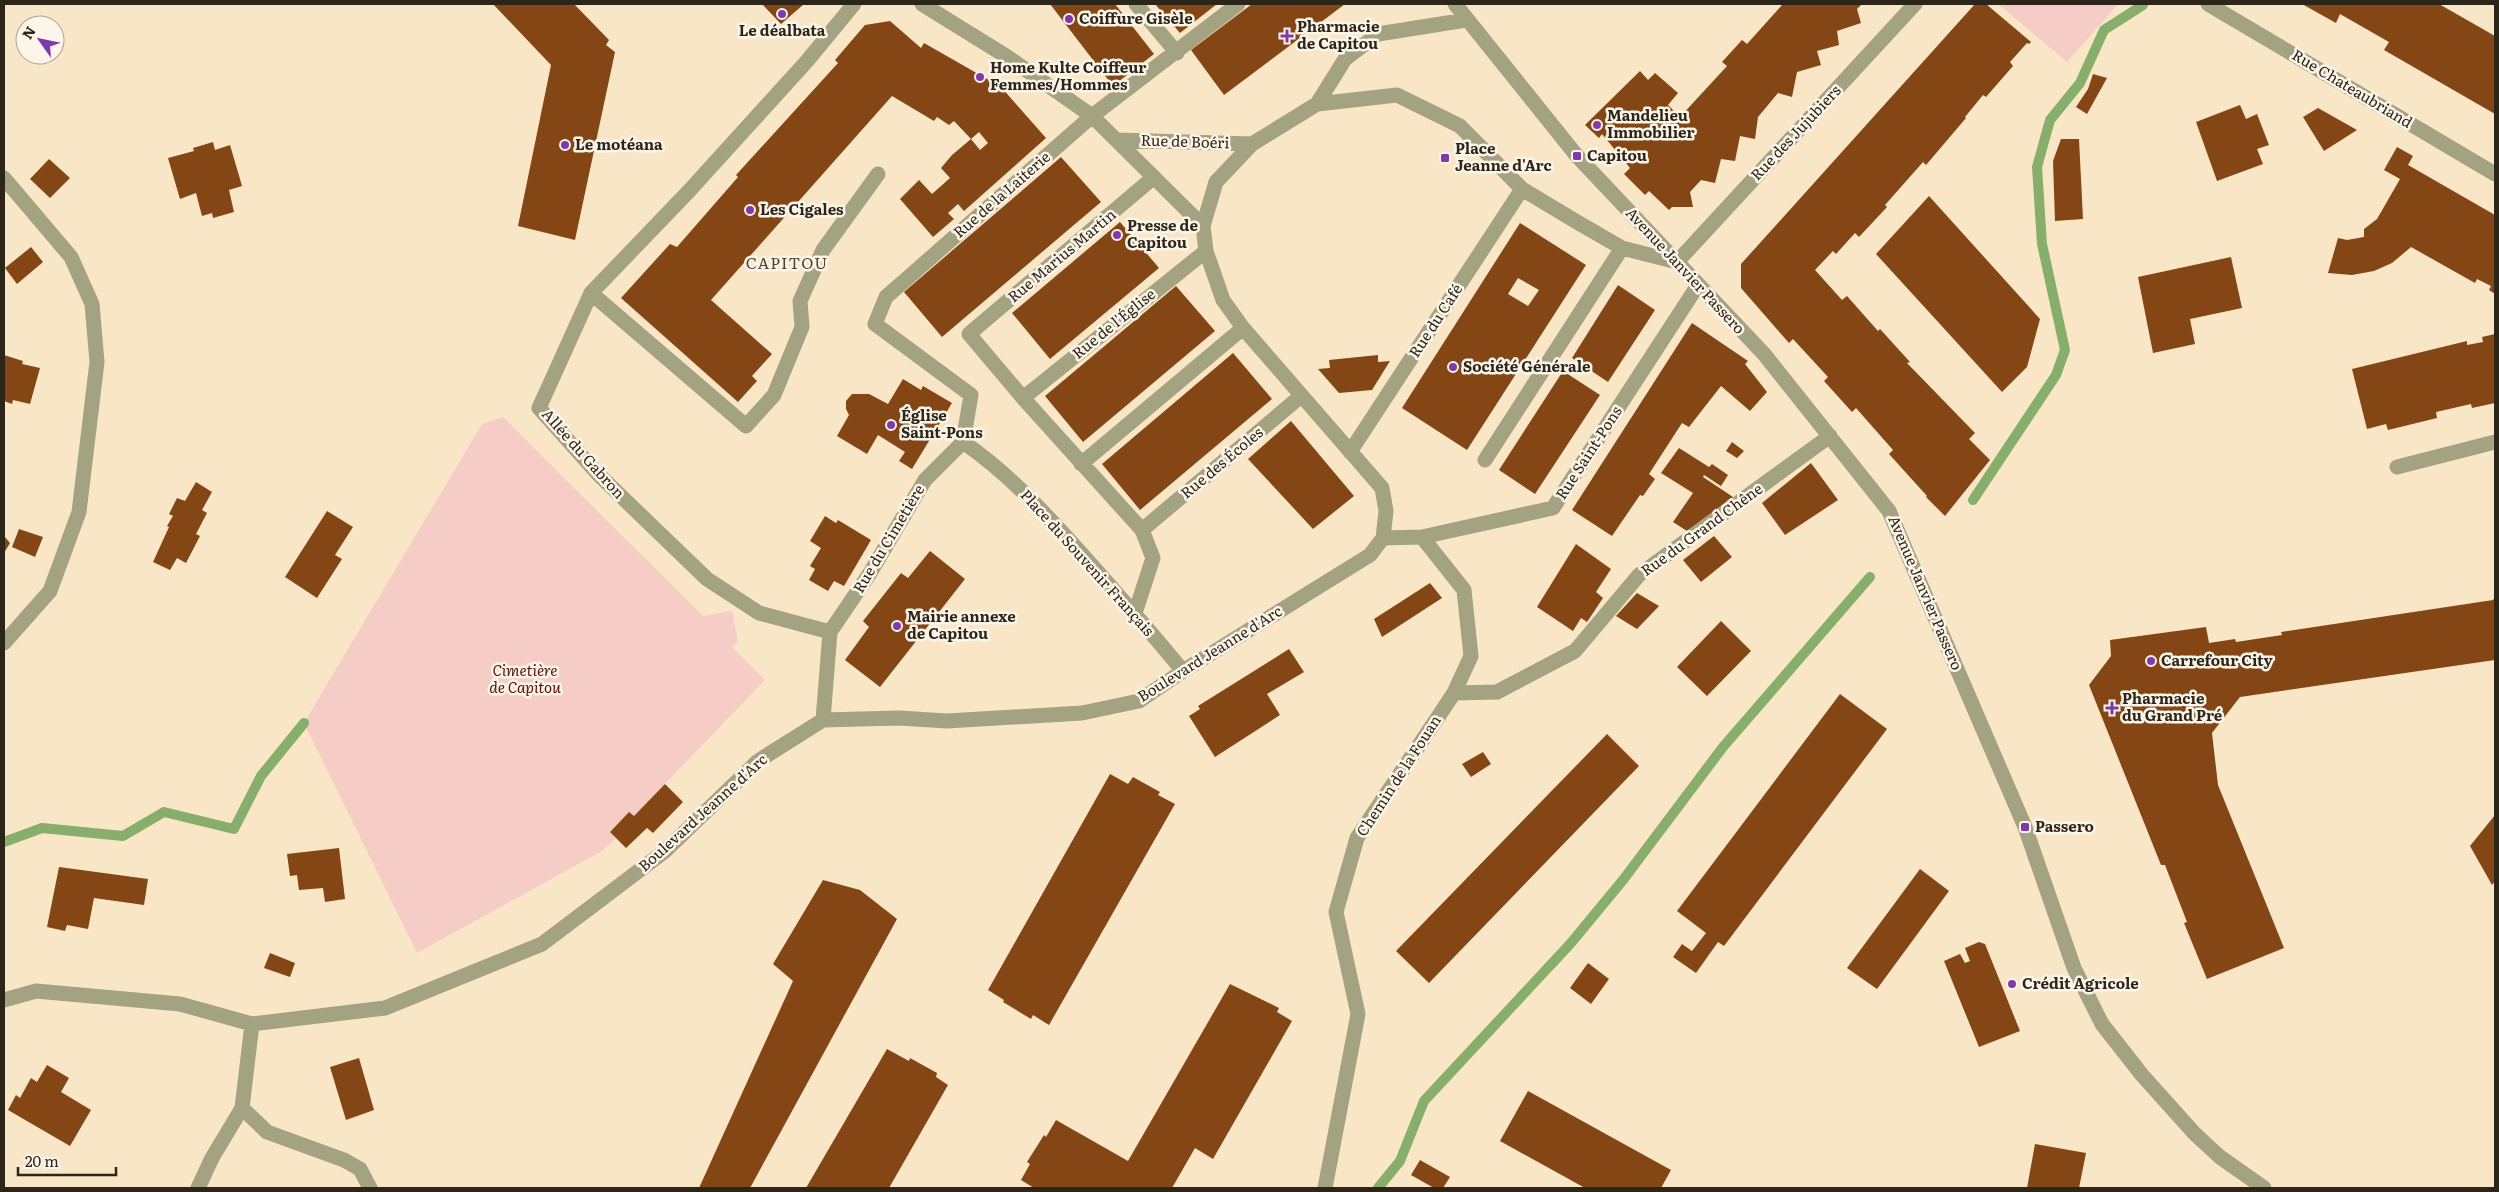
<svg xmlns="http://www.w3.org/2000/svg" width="2499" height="1192" font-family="Literata,serif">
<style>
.green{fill:#f6cdc6}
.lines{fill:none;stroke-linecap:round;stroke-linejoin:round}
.stream{stroke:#87ae6a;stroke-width:10}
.building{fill:#834614;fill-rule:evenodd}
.minor{stroke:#a3a281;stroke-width:15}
.poi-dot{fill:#8039ab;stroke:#fdf5e9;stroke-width:2}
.labels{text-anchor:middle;stroke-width:5;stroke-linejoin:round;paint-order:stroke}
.poi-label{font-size:15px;font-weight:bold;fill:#2c261a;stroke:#fdf5e9;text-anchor:start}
.street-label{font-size:15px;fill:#2c261a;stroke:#fdf5e9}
.park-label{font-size:15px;font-style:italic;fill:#5a100c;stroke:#fdf5e9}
.neighbourhood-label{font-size:16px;letter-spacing:1px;fill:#534329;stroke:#fdf5e9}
</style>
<rect width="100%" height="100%" fill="#f9e6c7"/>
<!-- green -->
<path class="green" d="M 1998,4 L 2118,4 L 2067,62 Z
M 503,417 L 703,616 L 732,611 L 738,641 L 732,647 L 765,680 L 634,816 L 629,812 L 610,831 L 616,838 L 602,851 L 417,953 L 304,723 L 482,424 Z"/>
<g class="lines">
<!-- stream -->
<path class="stream" d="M 1973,500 L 2056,375 L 2065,350 L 2042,244 L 2037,167 L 2050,120 L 2080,83 L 2104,30 L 2143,5
M 4,842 L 42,828 L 123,836 L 164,812 L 234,829 L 261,776 L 304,723
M 1378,1188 L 1400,1161 L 1424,1101 L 1571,943 L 1623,880 L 1723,747 L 1870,577"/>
</g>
<!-- building -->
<path class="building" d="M 493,4 L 574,4 L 609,40 L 606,45 L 615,52 L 575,240 L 518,226 L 551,65 Z
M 762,4 L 804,4 L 781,24 Z
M 1050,4 L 1115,4 L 1154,54 L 1113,86 Z
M 1155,4 L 1217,4 L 1180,33 Z
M 1252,4 L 1345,4 L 1224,95 L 1191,50 Z
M 1783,4 L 1862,4 L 1857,9 L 1861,23 L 1837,31 L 1839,45 L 1817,51 L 1821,65 L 1797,72 L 1792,97 L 1778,93 L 1758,117 L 1755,139 L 1740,136 L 1735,161 L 1721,159 L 1715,183 L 1701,180 L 1690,192 L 1693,207 L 1672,207 L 1669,210 L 1649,191 L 1645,195 L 1624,174 L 1630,168 L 1602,134 L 1599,138 L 1585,125 L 1640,71 L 1648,80 L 1655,73 L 1678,93 L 1668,105 L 1680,117 L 1727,66 L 1722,62 L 1742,40 L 1747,44 Z
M 1975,4 L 1986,4 L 2031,42 L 2029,44 L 2027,43 L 2010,62 L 2013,66 L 1986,97 L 1983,95 L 1965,117 L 1966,118 L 1926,165 L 1923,162 L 1885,205 L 1887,207 L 1859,237 L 1855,233 L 1836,254 L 1833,251 L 1815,270 L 1842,300 L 1847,296 L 1878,331 L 1880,329 L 1910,362 L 1907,363 L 1975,433 L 1969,439 L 1990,460 L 1945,516 L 1926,497 L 1927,496 L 1889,454 L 1893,450 L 1856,408 L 1852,412 L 1824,381 L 1828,377 L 1793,339 L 1789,343 L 1741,288 L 1741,264 Z
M 2302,4 L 2439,4 L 2495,36 L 2495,114 L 2384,50 L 2389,42 L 2340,14 L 2336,23 Z
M 890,21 L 921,48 L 924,43 L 1001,87 L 1046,138 L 964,211 L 958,204 L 948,213 L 954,219 L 933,237 L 900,199 L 919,180 L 932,194 L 950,178 L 941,168 L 952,155 L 971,139 L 980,150 L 988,143 L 979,132 L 971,139 L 954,121 L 949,125 L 937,117 L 934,121 L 892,96 L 711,300 L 772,354 L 752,376 L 757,381 L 738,402 L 621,298 L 670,244 L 677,247 L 738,177 L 736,175 L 838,63 L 835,60 L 865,25 Z
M 2093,74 L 2107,78 L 2087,114 L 2076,107 L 2088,89 Z
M 2240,105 L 2246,119 L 2257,114 L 2269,145 L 2257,149 L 2263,164 L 2217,181 L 2196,122 Z
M 2318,108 L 2357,130 L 2324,151 L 2303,117 Z
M 2061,139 L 2079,139 L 2083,219 L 2055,221 L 2053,161 Z
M 213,142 L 215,150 L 230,145 L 242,186 L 229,190 L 234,212 L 213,218 L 212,213 L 202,216 L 196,193 L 180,199 L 168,158 L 194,151 L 193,148 Z
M 2397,147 L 2413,156 L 2408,165 L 2495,215 L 2495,294 L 2489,290 L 2491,286 L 2477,279 L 2475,283 L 2411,247 L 2392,263 L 2374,271 L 2352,275 L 2328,273 L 2338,238 L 2347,240 L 2364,237 L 2364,229 L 2377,219 L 2400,179 L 2384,170 Z
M 1061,157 L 1101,202 L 942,337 L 904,292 Z
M 49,159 L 70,178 L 50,198 L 30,179 Z
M 1929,196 L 2040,319 L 2027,367 L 2002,392 L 1876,254 Z
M 1120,222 L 1159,268 L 1050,359 L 1012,313 Z
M 1520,223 L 1586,265 L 1467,450 L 1402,408 ZM 1518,278 L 1539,290 L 1528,306 L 1508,294 Z
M 31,247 L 43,262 L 17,284 L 5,268 Z
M 2231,257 L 2242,308 L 2190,319 L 2195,344 L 2153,353 L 2138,277 Z
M 1618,285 L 1655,310 L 1608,382 L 1572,358 Z
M 1176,286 L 1215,331 L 1083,442 L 1045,396 Z
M 1692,323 L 1748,361 L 1745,364 L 1767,392 L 1750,411 L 1721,386 L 1689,427 L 1682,423 L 1649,474 L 1655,479 L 1643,496 L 1640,495 L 1612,536 L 1572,510 Z
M 2495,334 L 2495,403 L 2472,408 L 2471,404 L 2436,412 L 2437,418 L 2388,430 L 2386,424 L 2367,429 L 2352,369 L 2467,341 L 2467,345 L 2483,342 L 2482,337 Z
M 1233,353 L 1272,399 L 1140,510 L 1102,464 Z
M 4,355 L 23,361 L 22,364 L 40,368 L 30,404 L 13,400 L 12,404 L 4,401 Z
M 1378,355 L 1378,362 L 1390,361 L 1372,390 L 1339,393 L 1318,369 L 1330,368 L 1329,360 Z
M 1563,371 L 1600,395 L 1535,494 L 1499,470 Z
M 903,379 L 921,390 L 923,386 L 952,403 L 912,469 L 899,461 L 905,452 L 878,435 L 867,454 L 837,436 L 849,415 L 846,409 L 846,401 L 852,394 L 869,394 L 888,404 Z
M 1291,421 L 1354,496 L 1313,529 L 1248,459 Z
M 1732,442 L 1744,451 L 1737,458 L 1726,451 Z
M 1679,448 L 1709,467 L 1712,464 L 1728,475 L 1721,486 L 1704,475 L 1703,477 L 1733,497 L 1687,531 L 1673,522 L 1693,493 L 1661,473 Z
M 1811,463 L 1838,500 L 1785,535 L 1762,503 Z
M 196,482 L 212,492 L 202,510 L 207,513 L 196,534 L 200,536 L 186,563 L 177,558 L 170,570 L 153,562 L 169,527 L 167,526 L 173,516 L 169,514 L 177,498 L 185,501 Z
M 327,511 L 353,527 L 335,555 L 342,559 L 317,598 L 285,577 Z
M 825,516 L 836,523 L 838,520 L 871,540 L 844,586 L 834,581 L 828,591 L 809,580 L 815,569 L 810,566 L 821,548 L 810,541 Z
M 19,529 L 43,537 L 35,557 L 12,547 Z
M 4,536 L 10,543 L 4,553 Z
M 1714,536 L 1732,557 L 1701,582 L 1683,560 Z
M 1576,544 L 1611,569 L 1596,592 L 1603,598 L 1587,622 L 1581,618 L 1573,631 L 1537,607 Z
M 930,551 L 965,579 L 880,687 L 845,660 L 869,627 L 863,621 L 901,573 L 908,578 Z
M 1430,583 L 1442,598 L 1382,637 L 1374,619 Z
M 1637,593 L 1659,606 L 1637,629 L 1616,616 Z
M 2495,597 L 2495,660 L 2240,697 L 2212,733 L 2218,785 L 2284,948 L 2207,979 L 2184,923 L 2187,922 L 2165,865 L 2161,865 L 2089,685 L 2111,656 L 2110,640 L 2206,627 L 2209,643 L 2235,639 L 2236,642 L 2282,635 L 2281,632 L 2493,600 Z
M 1721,621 L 1751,651 L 1707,696 L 1677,667 Z
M 1289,649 L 1304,672 L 1267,694 L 1280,715 L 1215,757 L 1189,716 L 1200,709 L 1198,706 Z
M 1840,694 L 1887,729 L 1724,946 L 1718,942 L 1696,973 L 1673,957 L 1682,944 L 1692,951 L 1706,933 L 1677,911 Z
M 1607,734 L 1639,766 L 1429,983 L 1396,951 Z
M 1483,752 L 1491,764 L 1471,777 L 1462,764 Z
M 1110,774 L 1128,784 L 1133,777 L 1160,792 L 1158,795 L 1175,804 L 1049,1025 L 1033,1015 L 1031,1019 L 1003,1002 L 1004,1000 L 988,990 Z
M 665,784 L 683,802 L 653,833 L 647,828 L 626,848 L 610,832 L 629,812 L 634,816 Z
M 2495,815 L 2495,881 L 2492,885 L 2470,846 Z
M 339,848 L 345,899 L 325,902 L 323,888 L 299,890 L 297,875 L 290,876 L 287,854 Z
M 59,867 L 148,879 L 144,905 L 94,898 L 88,929 L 67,925 L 65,931 L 47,927 Z
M 1920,869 L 1949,891 L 1877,989 L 1847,968 Z
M 823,880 L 860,890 L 897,919 L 750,1188 L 699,1188 L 793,981 L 773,964 Z
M 1979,942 L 1985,944 L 2020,1031 L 1979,1047 L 1944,961 L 1960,954 L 1965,963 L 1970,961 L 1965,948 Z
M 270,953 L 295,963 L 290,977 L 264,968 Z
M 1588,963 L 1609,979 L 1591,1004 L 1570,988 Z
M 1230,984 L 1279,1008 L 1277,1012 L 1292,1021 L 1213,1159 L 1195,1148 L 1172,1188 L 1034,1188 L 1021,1180 L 1030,1164 L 1027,1162 L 1044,1135 L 1046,1137 L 1056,1120 L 1128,1161 Z
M 887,1049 L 909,1061 L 910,1058 L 937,1073 L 936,1077 L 948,1085 L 889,1188 L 806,1188 Z
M 359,1058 L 374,1110 L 346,1120 L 330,1067 Z
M 47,1065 L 69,1078 L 61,1092 L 91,1110 L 70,1146 L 8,1110 L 16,1095 L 20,1098 L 31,1078 L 37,1082 Z
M 1528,1091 L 1671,1170 L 1661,1188 L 1585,1188 L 1500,1141 Z
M 2035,1144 L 2086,1153 L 2079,1188 L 2027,1188 Z
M 1420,1160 L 1450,1177 L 1443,1188 L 1434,1188 L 1411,1175 Z"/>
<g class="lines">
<!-- minor -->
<path class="minor" d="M 922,4 L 1006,56 L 1092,116 L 1203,226
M 1136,4 L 1177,53
M 1455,4 L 1577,156 L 1764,354 L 1889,511 L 2025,827 L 2074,968 L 2102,1024 L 2142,1075 L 2195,1134 L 2220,1157 L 2264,1188
M 2208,4 L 2495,174
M 1317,104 L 1345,59 L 1378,34 L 1466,20
M 1118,140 L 1252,144
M 4,178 L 71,257 L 92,304 L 97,362 L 79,512 L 50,591 L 4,643
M 1677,262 L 1915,4
M 591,293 L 746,426 L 774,395 L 802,327 L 800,301 L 823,250 L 878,174
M 1023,398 L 1206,251
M 963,442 C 1008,473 1044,512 1080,552 C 1115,591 1149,630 1183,671
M 1350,452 L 1522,189
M 1485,460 L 1622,248
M 1081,464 L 1243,328
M 2397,467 L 2495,442
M 1142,530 L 1301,396
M 1422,537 L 1553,508 L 1698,285
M 1135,613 L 1153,558 L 1142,530 L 1023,398 L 969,334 L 1154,177
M 830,632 L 759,613 L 707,579 L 598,474 L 539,408 L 591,293 L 689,191 L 807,61 L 854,4
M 1454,693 L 1497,692 L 1575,651 L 1639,575 L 1830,436
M 823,720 L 830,632 L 870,573 L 925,480 L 963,442 L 971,395 L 875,324 L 886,297 L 1092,116 L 1238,4
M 4,1000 L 36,991 L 180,1004 L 252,1024 L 385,1008 L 542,944 L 665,851 L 758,761 L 823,720 L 899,718 L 947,721 L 1082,713 L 1139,701 L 1183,671 L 1370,555 L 1383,538 L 1386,511 L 1382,488 L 1243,328 L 1223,300 L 1206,251 L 1203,226 L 1216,182 L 1252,144 L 1317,104 L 1397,95 L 1460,126 L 1522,189 L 1577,222 L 1622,248 L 1677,262
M 252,1024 L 242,1108 L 267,1132 L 344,1160 L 360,1169 L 370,1188
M 198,1188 L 212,1158 L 242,1108
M 1325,1188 L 1358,1014 L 1336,912 L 1357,838 L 1454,693 L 1471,656 L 1464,590 L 1422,537 L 1383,538"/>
</g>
<!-- markers -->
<g class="poi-dot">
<circle cx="782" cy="14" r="5"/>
<circle cx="1069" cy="19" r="5"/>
<path d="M1284.5 28.5h5v5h5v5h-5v5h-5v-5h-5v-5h5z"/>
<circle cx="980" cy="77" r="5"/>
<circle cx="1597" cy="125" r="5"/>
<circle cx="565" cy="145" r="5"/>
<rect x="1572" y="151" width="10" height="10" rx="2.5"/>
<rect x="1440" y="153" width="10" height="10" rx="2.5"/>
<circle cx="750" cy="210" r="5"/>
<circle cx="1117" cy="235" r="5"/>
<circle cx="1453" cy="367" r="5"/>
<circle cx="891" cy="425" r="5"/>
<circle cx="897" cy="626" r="5"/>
<circle cx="2151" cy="661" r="5"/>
<path d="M2109.5 700.5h5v5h5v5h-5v5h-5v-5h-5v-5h5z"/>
<rect x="2020" y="822" width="10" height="10" rx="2.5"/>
<circle cx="2012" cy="984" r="5"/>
</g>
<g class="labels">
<!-- poi labels -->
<g class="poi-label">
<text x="1079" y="24">Coiffure Gisèle</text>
<text x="1297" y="32">Pharmacie<tspan x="1297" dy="17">de Capitou</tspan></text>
<text x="782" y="36" text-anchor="middle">Le déalbata</text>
<text x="990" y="73">Home Kulte Coiffeur<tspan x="990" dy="17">Femmes/Hommes</tspan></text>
<text x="1607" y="121">Mandelieu<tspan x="1607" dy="17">Immobilier</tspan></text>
<text x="575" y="150">Le motéana</text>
<text x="1455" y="154">Place<tspan x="1455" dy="17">Jeanne d'Arc</tspan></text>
<text x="1587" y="161">Capitou</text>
<text x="760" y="215">Les Cigales</text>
<text x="1127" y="231">Presse de<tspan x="1127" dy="17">Capitou</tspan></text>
<text x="1463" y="372">Société Générale</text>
<text x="901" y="421">Église<tspan x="901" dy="17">Saint-Pons</tspan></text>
<text x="907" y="622">Mairie annexe<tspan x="907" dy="17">de Capitou</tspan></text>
<text x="2161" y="666">Carrefour City</text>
<text x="2122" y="704">Pharmacie<tspan x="2122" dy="17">du Grand Pré</tspan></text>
<text x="2035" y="832">Passero</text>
<text x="2022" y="989">Crédit Agricole</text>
</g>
<!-- street labels -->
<g class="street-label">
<text transform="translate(2352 89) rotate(31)" y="5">Rue Chateaubriand</text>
<text transform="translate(1796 133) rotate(-47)" y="5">Rue des Jujubiers</text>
<text transform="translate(1185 142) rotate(2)" y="5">Rue de Boéri</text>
<text transform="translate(1002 195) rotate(-41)" y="5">Rue de la Laiterie</text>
<text transform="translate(1062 256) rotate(-40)" y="5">Rue Marius Martin</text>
<text transform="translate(1685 271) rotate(47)" y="5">Avenue Janvier Passero</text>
<text transform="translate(1436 321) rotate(-57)" y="5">Rue du Café</text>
<text transform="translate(1114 324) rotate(-39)" y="5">Rue de l'Église</text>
<text transform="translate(1589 453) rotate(-57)" y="5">Rue Saint-Pons</text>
<text transform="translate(583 454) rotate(48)" y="5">Allée du Gabron</text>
<text transform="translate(1222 463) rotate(-40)" y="5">Rue des Écoles</text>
<text transform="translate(1702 530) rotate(-36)" y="5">Rue du Grand Chêne</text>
<text transform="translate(889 539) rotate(-59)" y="5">Rue du Cimetière</text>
<text transform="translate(1087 563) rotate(48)" y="5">Place du Souvenir Français</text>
<text transform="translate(1925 593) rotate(67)" y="5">Avenue Janvier Passero</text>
<text transform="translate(1210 654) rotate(-32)" y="5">Boulevard Jeanne d'Arc</text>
<text transform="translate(1399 776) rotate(-57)" y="5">Chemin de la Fouan</text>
<text transform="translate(703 813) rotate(-42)" y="5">Boulevard Jeanne d'Arc</text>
</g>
<!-- park labels -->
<g class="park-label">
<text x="525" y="676">Cimetière<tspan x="525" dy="17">de Capitou</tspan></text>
</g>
<!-- neighbourhood labels -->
<g class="neighbourhood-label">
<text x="787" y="269">CAPITOU</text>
</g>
</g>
<!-- border -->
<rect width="2499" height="1192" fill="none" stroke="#2c261a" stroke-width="10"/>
<!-- north arrow -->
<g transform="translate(40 40) rotate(303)"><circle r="24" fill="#fdf5e9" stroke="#a9a296"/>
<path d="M0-4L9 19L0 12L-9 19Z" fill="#8039ab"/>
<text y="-8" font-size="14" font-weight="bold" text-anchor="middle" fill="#2c261a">N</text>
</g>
<!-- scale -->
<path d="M18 1167v8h98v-8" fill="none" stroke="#2c261a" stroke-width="2.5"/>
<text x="25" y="1167" font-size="15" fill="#2c261a" stroke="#fdf5e9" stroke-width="4" paint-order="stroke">20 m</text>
</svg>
